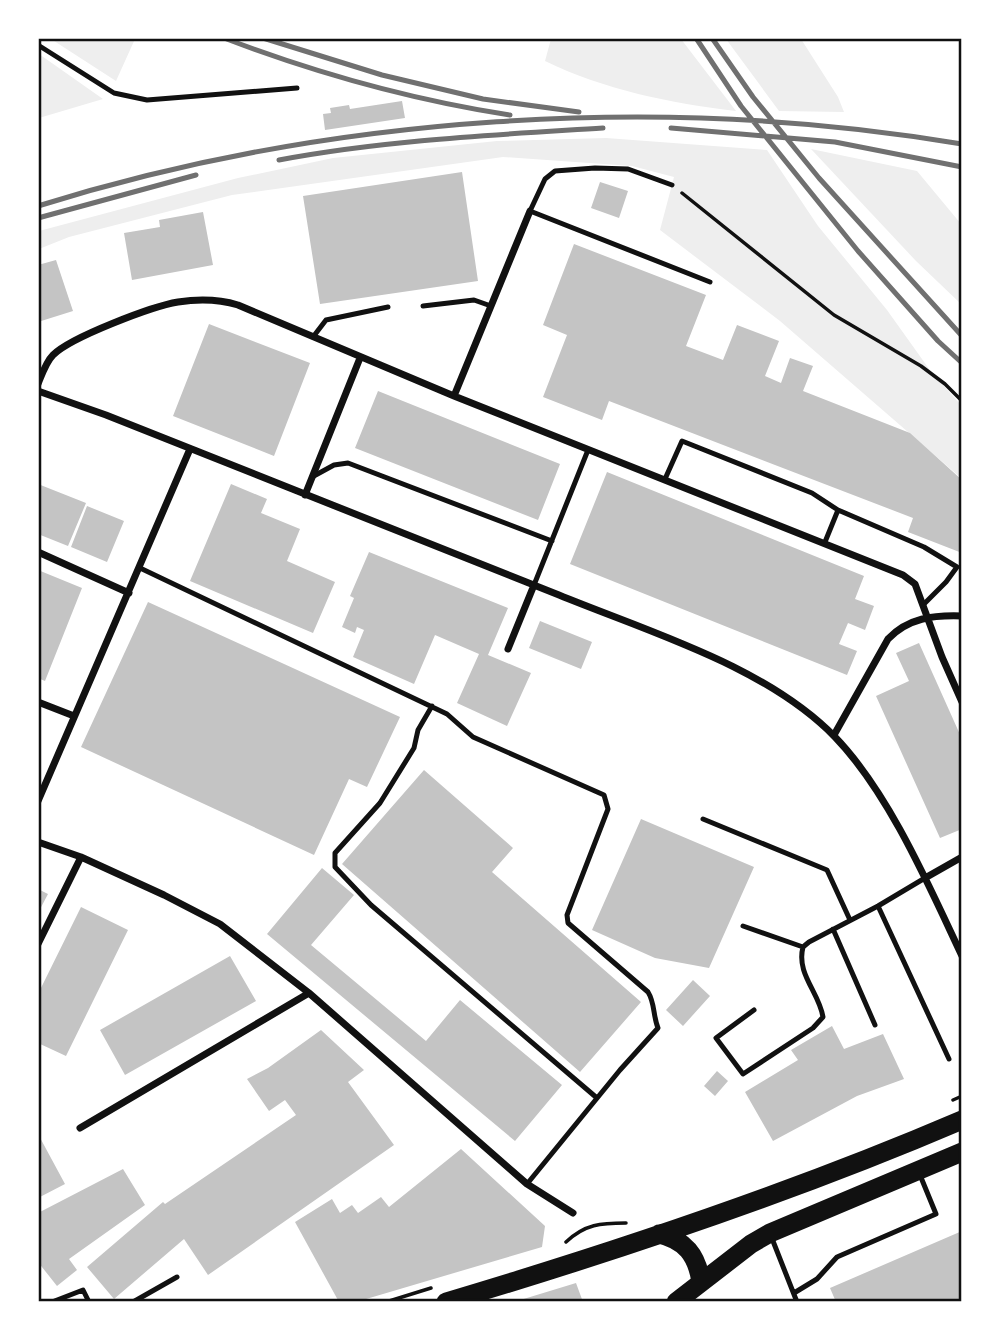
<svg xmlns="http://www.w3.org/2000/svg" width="1000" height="1340" font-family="'Golos Text',sans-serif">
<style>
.green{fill:#eee}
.building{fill:#c4c4c4}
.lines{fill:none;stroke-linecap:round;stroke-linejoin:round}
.path{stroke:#111;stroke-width:3.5}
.service{stroke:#111;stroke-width:5}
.minor{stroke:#111;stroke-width:7}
.trunk{stroke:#111;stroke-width:19}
.rail{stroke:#707070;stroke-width:5}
.neatline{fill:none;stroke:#111;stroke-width:2.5}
</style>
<rect width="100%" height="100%" fill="#fff"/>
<!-- green -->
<path class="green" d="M 51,39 L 135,39 L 116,81 Z
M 551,39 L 681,39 L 736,111 C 670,103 605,90 545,61 Z
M 726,39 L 801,39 L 838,97 L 844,112 L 779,111 Z
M 38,54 L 39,54 L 103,99 L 39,118 Z
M 606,138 L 767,150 L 818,226 L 887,310 L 932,373 L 961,405 L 961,478 L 780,321 L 660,230 L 674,177 L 632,166 L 503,157 L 232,195 L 69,237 L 39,249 L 39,231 L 238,178 L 333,158 L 497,141 Z
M 811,149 L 917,171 L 961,224 L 961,304 L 916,261 Z"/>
<!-- building -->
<path class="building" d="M 402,101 L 405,118 L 325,130 L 323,114 L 331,113 L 330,108 L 349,105 L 350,109 Z
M 462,172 L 478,281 L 320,304 L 303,196 Z
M 600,182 L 628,191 L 619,218 L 591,208 Z
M 203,212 L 213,265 L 132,280 L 124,233 L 160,227 L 159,220 Z
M 574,244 L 706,295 L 686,346 L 723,360 L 737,325 L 779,341 L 765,376 L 781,383 L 790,358 L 813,366 L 803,391 L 910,433 L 962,480 L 962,553 L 908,532 L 913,518 L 609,401 L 602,420 L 543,397 L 567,335 L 543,325 Z
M 56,260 L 73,311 L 38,322 L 38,265 Z
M 209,324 L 310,363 L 274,456 L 173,416 Z
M 378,391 L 560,464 L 538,520 L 355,448 Z
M 607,472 L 864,576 L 855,599 L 874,606 L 865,630 L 848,623 L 839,644 L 857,651 L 847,675 L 570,564 Z
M 38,484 L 86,503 L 68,546 L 38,534 Z
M 231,484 L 267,499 L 261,513 L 300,529 L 287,561 L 335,582 L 313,633 L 190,581 Z
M 87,506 L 124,521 L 107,562 L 71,547 Z
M 369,552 L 508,608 L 488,655 L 531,673 L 507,726 L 457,703 L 479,654 L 435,635 L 414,684 L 353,657 L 364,630 L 357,627 L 355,633 L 342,627 L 354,598 L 350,596 Z
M 38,570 L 82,588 L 45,681 L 38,678 Z
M 148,602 L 400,717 L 367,787 L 349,779 L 314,855 L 81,747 Z
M 540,621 L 592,642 L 581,669 L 529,648 Z
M 919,643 L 962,739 L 962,829 L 940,838 L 876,696 L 909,681 L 896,653 Z
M 424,770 L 513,848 L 492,872 L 641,1002 L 580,1072 L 342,864 Z
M 641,819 L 754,867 L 709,968 L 655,958 L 592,930 Z
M 322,868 L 354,895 L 311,945 L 426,1041 L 460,1000 L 562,1085 L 515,1141 L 267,934 Z
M 38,889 L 48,894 L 38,913 Z
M 81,907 L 128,930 L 66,1056 L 38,1043 L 38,994 Z
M 230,956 L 256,1001 L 125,1075 L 100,1030 Z
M 693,980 L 710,996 L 683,1026 L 666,1010 Z
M 832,1026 L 844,1049 L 883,1034 L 904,1079 L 857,1096 L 773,1141 L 745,1092 L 798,1060 L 791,1050 Z
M 321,1030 L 364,1070 L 348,1082 L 394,1145 L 208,1275 L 184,1239 L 114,1299 L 87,1267 L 163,1202 L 165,1204 L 296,1115 L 285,1100 L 269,1111 L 247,1079 L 268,1068 Z
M 717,1071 L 728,1081 L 715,1096 L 704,1086 Z
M 38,1134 L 65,1184 L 38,1198 Z
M 461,1149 L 545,1226 L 542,1247 L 356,1302 L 339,1302 L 295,1222 L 332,1199 L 340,1213 L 352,1205 L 358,1213 L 381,1197 L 389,1207 Z
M 123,1169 L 145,1205 L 69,1259 L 77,1270 L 57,1286 L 38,1262 L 38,1213 Z
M 962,1231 L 962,1302 L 836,1302 L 830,1288 Z
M 576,1283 L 583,1302 L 518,1302 L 517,1301 Z"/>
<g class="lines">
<!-- path -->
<path class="path" d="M 682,193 L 834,315 L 921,366 L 945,384 L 962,401
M 953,1100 L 962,1096
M 566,1242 C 585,1224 601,1223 626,1223
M 386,1302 L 431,1288"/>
<!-- service -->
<path class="service" d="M 38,45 L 114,93 L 147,100 L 297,88
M 672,185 L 628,169 L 595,168 L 555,171 L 545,179 L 530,211 L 710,282
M 423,306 L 474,300 L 491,306
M 313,337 L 326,320 L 388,307
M 312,477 L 334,465 L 348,463 L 552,541
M 665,479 L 682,441 L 812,493 L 838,510
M 825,542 L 838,510 L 924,547 L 957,567 L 946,582 L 924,604
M 140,568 L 447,714 L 473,737 L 604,795 L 608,809 L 567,915 L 568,923 L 648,992 C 655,1003 653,1016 658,1028 L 620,1070 L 527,1184
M 534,585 L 588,450
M 432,706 L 418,730 L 414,748 L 380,803 L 335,853 L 335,867 L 371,905 L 597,1098
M 703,819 L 827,870 L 850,920
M 878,906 L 949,1059
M 743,926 L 803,947
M 833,929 L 875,1025
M 754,1010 L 716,1038 L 743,1074 L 813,1028 L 823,1017 C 819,992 796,974 803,947 L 809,942 L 878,906 L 925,878
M 771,1236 L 797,1302
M 794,1293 L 817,1279 L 837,1257 L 936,1214 L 920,1175
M 52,1302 L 83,1290 L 89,1302
M 133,1302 L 177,1277"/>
<!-- minor -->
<path class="minor" d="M 38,384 C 42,374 46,362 53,355 C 71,337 153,306 178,302 C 198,299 218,299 238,305 L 454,396 L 903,575 L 915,584 L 942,657 L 962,702
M 38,391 L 106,415 C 257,476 408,534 559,595 C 649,632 766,666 835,737 C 889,793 929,886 962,956
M 454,396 L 530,211
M 305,495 L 360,358
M 38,552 L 129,593
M 508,649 L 534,585
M 38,702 L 74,716
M 834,735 L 888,639 C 908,618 933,615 962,616
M 38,801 L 190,449
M 38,842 L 81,857 L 164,895 L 220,924 L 309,993 L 527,1184 L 573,1213
M 925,878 L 962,857
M 38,944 L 81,857
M 80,1128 L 309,993"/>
<!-- trunk -->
<path class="trunk" d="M 659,1234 C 685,1240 697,1255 701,1282
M 446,1302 C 621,1250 794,1192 962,1120
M 676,1302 L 751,1244 L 770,1233 L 962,1152"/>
<!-- rail -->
<path class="rail" d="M 224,38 C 316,73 413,100 510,115
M 263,38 L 382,75 L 483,99 L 579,112
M 696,38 L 741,106 L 858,251 L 938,341 L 962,363
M 712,38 L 753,97 L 819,178 L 962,336
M 671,128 L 835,142 L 962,167
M 279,160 C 386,140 494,135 603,128
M 38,206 C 329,115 662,93 962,144
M 38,218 L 196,175"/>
</g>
<!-- border -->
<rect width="1000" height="1340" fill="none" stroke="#ffffff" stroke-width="80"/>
<rect x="40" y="40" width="920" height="1260" class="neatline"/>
</svg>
